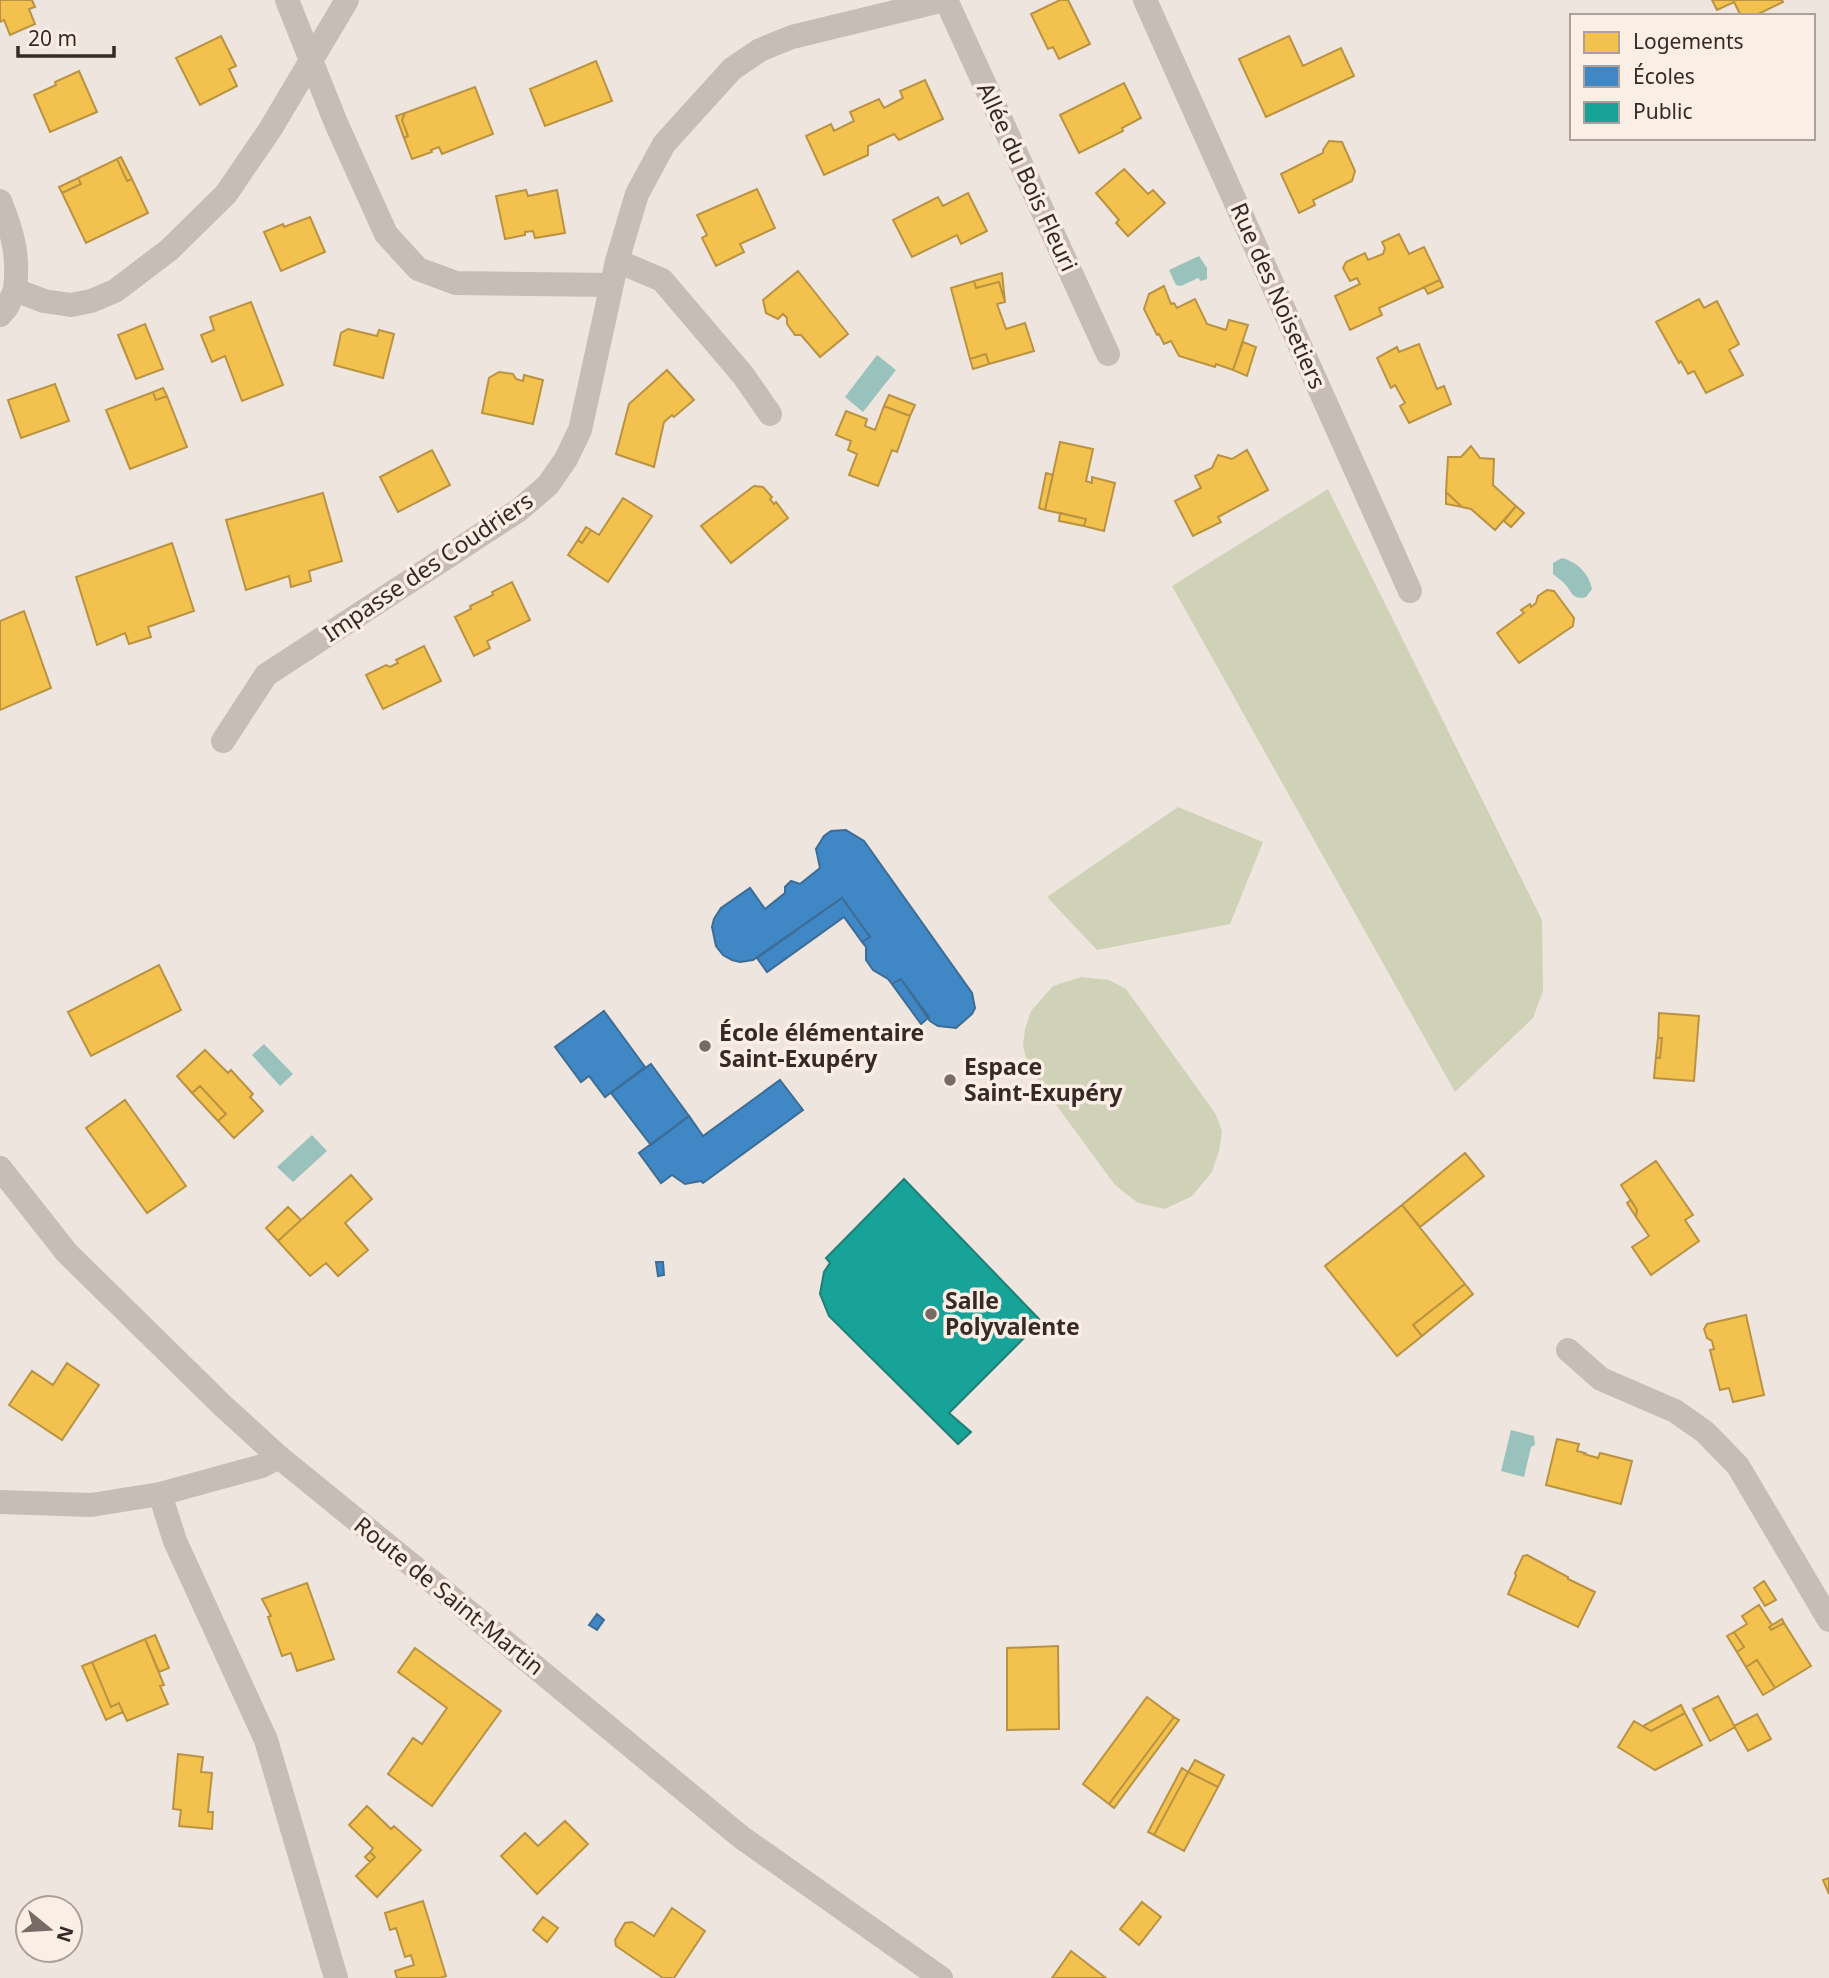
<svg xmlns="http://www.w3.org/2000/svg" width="1829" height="1978" font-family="'Noto Sans',sans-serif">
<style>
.green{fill:#d0d2b7}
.water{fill:#99c2bc}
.homes{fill:#f2c14e;stroke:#ba9342;stroke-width:2}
.schools{fill:#3f88c5;stroke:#3d6c95;stroke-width:2}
.public{fill:#17a398;stroke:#217e76;stroke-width:2}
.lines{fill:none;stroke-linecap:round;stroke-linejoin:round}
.street{stroke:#c6bdb7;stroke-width:24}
.poi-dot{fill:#776b66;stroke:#fbeee5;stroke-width:2.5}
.labels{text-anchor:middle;stroke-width:7;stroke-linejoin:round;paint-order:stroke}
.street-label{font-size:23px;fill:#372926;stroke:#fbeee5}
.poi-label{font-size:23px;font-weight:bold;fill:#372926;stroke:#fbeee5;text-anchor:start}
</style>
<rect width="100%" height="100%" fill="#ede5de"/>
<!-- green -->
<path class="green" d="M 1328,489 L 1542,920 L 1543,991 L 1533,1018 L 1455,1092 L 1172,586 Z
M 1178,807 L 1263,842 L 1230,924 L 1097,950 L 1047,897 Z
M 1081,977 L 1109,980 L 1126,989 L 1215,1113 L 1222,1131 L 1219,1151 L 1212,1172 L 1192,1196 L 1165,1209 L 1138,1203 L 1115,1185 L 1029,1068 L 1023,1046 L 1025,1029 L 1031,1011 L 1053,986 Z"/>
<!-- water -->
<path class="water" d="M 1199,256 L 1207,268 L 1207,279 L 1201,281 L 1198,278 L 1181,286 L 1176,285 L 1169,270 Z
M 877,355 L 896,370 L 863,412 L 845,397 Z
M 1562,558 C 1577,562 1589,573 1592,589 L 1586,597 C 1571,601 1572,590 1563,582 C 1560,579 1556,577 1553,574 L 1553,563 Z
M 264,1044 L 293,1074 L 280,1086 L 252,1055 Z
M 312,1135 L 327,1151 L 293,1182 L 277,1167 Z
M 1511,1430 L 1534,1436 L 1535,1445 L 1531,1447 L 1524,1477 L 1501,1471 Z"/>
<!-- homes -->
<path class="homes" d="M 0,0 L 32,0 L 35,7 L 29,9 L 35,24 L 10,35 L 4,20 L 0,22 Z
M 1060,0 L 1068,0 L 1090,44 L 1059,59 L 1053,47 L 1048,49 L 1031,14 Z
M 1712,0 L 1782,0 L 1783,2 L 1754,16 L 1741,16 L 1734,2 L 1717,10 Z
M 221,36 L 236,66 L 229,69 L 237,86 L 200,105 L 176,58 Z
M 1289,36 L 1303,66 L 1341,48 L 1354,76 L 1266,117 L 1239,59 Z
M 596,61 L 612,101 L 545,126 L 530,89 Z
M 79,71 L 97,112 L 50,132 L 34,95 L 56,85 L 55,82 Z
M 925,80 L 943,119 L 899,140 L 894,134 L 868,146 L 868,155 L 824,175 L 806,136 L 831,124 L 834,131 L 854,121 L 850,112 L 879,99 L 884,108 L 903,98 L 900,91 Z
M 1124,83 L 1141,118 L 1122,128 L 1123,131 L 1079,153 L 1060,115 Z
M 475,87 L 493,134 L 442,154 L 439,147 L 431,150 L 432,152 L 412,159 L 404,138 L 408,136 L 402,120 L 405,113 Z
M 405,113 L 402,120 L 408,136 L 404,138 L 396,116 Z
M 1329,141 L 1342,142 L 1355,171 L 1352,181 L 1313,200 L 1315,205 L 1299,213 L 1281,174 L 1323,153 L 1323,150 Z
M 121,157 L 132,179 L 127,181 L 117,159 Z
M 117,159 L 127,181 L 132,179 L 148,213 L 86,243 L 62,193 L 81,184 L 78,178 Z
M 1124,169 L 1148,194 L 1153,190 L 1165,203 L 1128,236 L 1116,223 L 1119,220 L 1096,193 Z
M 78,178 L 81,184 L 62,193 L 59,187 Z
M 757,189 L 775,228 L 740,244 L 744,252 L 716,266 L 702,238 L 707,235 L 697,215 Z
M 526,190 L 528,196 L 557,190 L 565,233 L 535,238 L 533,231 L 525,232 L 525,235 L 505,239 L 496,196 Z
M 968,193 L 987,231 L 961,244 L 957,235 L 912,257 L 893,220 L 938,197 L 943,206 Z
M 310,217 L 325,252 L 281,271 L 264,232 L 283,224 L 284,227 Z
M 1399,234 L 1409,254 L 1424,247 L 1440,280 L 1379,308 L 1382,315 L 1350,330 L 1335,296 L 1360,284 L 1357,278 L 1350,281 L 1343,268 L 1346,262 L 1365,253 L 1368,260 L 1383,254 L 1385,248 L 1382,242 Z
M 798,271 L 848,334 L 820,357 L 801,335 L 795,335 L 787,324 L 787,318 L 783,314 L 778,319 L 766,313 L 763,300 Z
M 1002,273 L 1005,302 L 999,282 L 976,288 L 974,281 Z
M 1440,280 L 1443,287 L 1428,294 L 1424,287 Z
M 974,281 L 976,288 L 999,282 L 1005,302 L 997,304 L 1006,329 L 1025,323 L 1034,351 L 989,364 L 986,354 L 970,359 L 951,288 Z
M 1164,286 L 1171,304 L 1174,303 L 1177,308 L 1195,299 L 1207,324 L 1226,330 L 1229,320 L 1248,325 L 1233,370 L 1216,364 L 1215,367 L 1179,356 L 1171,341 L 1164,344 L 1159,334 L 1157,335 L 1144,309 L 1149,294 Z
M 1699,299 L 1704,308 L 1717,301 L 1739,344 L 1729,350 L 1743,375 L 1706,393 L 1694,371 L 1688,374 L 1681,361 L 1679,363 L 1656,322 Z
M 251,302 L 283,385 L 242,401 L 225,356 L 212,362 L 201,335 L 214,330 L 210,317 Z
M 145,324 L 163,369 L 136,379 L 118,335 Z
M 348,329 L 377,336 L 379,330 L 394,334 L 383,378 L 334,365 L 341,333 Z
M 1243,342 L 1256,347 L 1247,376 L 1233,370 Z
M 1419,344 L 1437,389 L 1444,386 L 1451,404 L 1409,423 L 1400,406 L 1405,403 L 1395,385 L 1391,388 L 1377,358 L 1397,347 L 1399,352 Z
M 986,354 L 989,364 L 973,369 L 970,359 Z
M 667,370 L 694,400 L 674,417 L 672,415 L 664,422 L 654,467 L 616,454 L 629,404 Z
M 499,372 L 513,374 L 516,379 L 523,381 L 524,375 L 543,380 L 533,424 L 482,413 L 489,378 Z
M 55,384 L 69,421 L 21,438 L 8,400 Z
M 163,388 L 167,396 L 156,400 L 153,392 Z
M 153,392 L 156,400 L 167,396 L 187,447 L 130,469 L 106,410 Z
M 889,395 L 915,405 L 910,416 L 884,406 Z
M 884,406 L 910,416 L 897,452 L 892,450 L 878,486 L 849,475 L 857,454 L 848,450 L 851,441 L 836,435 L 846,411 L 867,419 L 865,426 L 875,430 Z
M 1060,442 L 1093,449 L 1086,481 L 1092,483 L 1092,477 L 1115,483 L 1104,531 L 1084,526 L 1086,519 L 1045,510 Z
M 1471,446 L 1480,458 L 1494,459 L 1493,485 L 1516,506 L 1495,530 L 1471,509 L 1462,507 L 1446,492 L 1448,457 L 1461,457 Z
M 432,450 L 450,485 L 398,512 L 380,477 Z
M 1247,450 L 1268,490 L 1218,517 L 1221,522 L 1193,536 L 1175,501 L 1201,488 L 1195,476 L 1212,468 L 1218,455 L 1232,459 Z
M 1046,473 L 1053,475 L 1045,510 L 1039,508 Z
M 754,486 L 763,487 L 772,497 L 770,499 L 774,504 L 776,502 L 788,518 L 731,563 L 701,526 Z
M 1446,492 L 1462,507 L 1446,504 Z
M 323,493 L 342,561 L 309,571 L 311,581 L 291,587 L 289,576 L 246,590 L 226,520 Z
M 623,498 L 652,516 L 608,582 L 568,555 L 578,540 L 582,543 L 591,530 L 599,535 Z
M 1516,506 L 1524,513 L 1511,527 L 1504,521 Z
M 1060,513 L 1086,519 L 1084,526 L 1059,521 Z
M 586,527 L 591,530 L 582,543 L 578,540 Z
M 172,543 L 194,611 L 148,627 L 151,637 L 129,644 L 125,633 L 97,645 L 76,577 Z
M 512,582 L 530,620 L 487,641 L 490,648 L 474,656 L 455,617 L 471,609 L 470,606 L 493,595 L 492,592 Z
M 1547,590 L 1554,591 L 1574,618 L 1573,626 L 1519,663 L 1497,633 L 1524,613 L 1521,610 L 1530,604 L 1531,607 L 1536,603 L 1538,596 Z
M 24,611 L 51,688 L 0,710 L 0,621 Z
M 424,646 L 441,681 L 383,709 L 366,675 L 386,665 L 390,667 L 398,663 L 396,660 Z
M 159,965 L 181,1010 L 91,1056 L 68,1012 Z
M 1659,1013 L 1699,1016 L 1694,1081 L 1654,1078 L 1656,1057 L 1660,1058 L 1662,1038 L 1658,1038 Z
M 1658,1038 L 1662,1038 L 1660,1058 L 1656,1057 Z
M 205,1050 L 228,1073 L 231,1070 L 253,1094 L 250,1097 L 263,1111 L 234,1138 L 218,1121 L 226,1114 L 200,1086 L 192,1093 L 177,1076 Z
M 200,1086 L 226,1114 L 218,1121 L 192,1093 Z
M 125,1100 L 186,1186 L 147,1213 L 86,1128 Z
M 1465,1153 L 1484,1176 L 1420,1227 L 1402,1205 Z
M 1656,1161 L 1693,1215 L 1685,1220 L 1699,1241 L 1651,1275 L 1632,1247 L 1649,1236 L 1636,1217 L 1637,1210 L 1621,1185 Z
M 351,1175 L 372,1199 L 345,1223 L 368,1250 L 338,1276 L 326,1263 L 310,1276 L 278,1241 Z
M 1631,1200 L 1637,1210 L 1636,1217 L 1627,1203 Z
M 1402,1205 L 1465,1284 L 1413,1325 L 1422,1336 L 1397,1356 L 1325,1266 Z
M 288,1207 L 301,1220 L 278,1241 L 266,1228 Z
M 1465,1284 L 1473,1294 L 1422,1336 L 1413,1325 Z
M 1746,1315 L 1764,1395 L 1733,1402 L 1729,1388 L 1720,1390 L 1710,1350 L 1714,1349 L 1712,1341 L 1707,1338 L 1704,1329 L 1707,1324 Z
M 67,1363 L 99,1385 L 62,1440 L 9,1405 L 32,1371 L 53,1385 Z
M 1557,1439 L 1579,1444 L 1577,1451 L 1585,1453 L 1584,1454 L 1598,1458 L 1600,1453 L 1632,1461 L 1621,1504 L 1546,1485 Z
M 1527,1555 L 1568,1577 L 1568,1579 L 1595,1592 L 1578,1627 L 1508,1594 L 1516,1576 L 1515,1573 L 1523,1556 Z
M 1764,1581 L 1776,1600 L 1765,1606 L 1754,1588 Z
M 307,1583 L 334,1659 L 297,1671 L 291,1653 L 282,1656 L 268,1617 L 271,1616 L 262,1599 Z
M 1759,1605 L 1772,1625 L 1769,1627 L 1771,1630 L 1784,1623 L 1811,1666 L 1775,1688 L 1757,1660 L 1746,1667 L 1737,1652 L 1744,1647 L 1734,1632 L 1747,1624 L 1742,1616 Z
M 1782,1619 L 1784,1623 L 1771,1630 L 1769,1627 Z
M 1734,1632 L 1744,1647 L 1737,1652 L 1727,1636 Z
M 155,1635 L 169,1668 L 159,1672 L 145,1639 Z
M 145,1639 L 164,1685 L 160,1686 L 168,1704 L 127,1721 L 119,1703 L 111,1707 L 92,1662 Z
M 1058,1646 L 1059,1729 L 1007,1730 L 1007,1648 Z
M 415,1648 L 501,1711 L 432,1806 L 388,1774 L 413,1738 L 422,1744 L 447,1708 L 398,1672 Z
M 1757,1660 L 1775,1688 L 1763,1695 L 1746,1667 Z
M 92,1662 L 111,1707 L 119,1703 L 123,1712 L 106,1720 L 82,1666 Z
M 1718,1696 L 1735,1727 L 1710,1741 L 1693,1709 Z
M 1147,1697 L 1174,1717 L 1109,1804 L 1083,1784 Z
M 1681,1705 L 1685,1713 L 1651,1731 L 1643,1726 Z
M 1685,1713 L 1702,1745 L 1655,1770 L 1618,1747 L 1634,1721 L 1651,1731 Z
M 1757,1714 L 1771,1739 L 1748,1751 L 1734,1726 Z
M 1174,1717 L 1179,1720 L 1114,1808 L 1109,1804 Z
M 178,1754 L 203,1757 L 201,1772 L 212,1773 L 208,1812 L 213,1812 L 212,1829 L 179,1826 L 181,1810 L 173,1809 Z
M 1195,1760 L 1224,1775 L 1218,1787 L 1188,1772 Z
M 1182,1768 L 1188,1772 L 1154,1835 L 1148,1832 Z
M 1188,1772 L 1218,1787 L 1184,1851 L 1154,1835 Z
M 367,1806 L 391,1829 L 394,1826 L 421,1850 L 377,1897 L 356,1876 L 375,1857 L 370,1852 L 373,1848 L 349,1825 Z
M 565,1821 L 588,1844 L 537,1894 L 501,1856 L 525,1833 L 538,1846 Z
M 370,1852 L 375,1857 L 370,1862 L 365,1857 Z
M 1829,1878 L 1829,1894 L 1823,1880 Z
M 423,1901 L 446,1976 L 440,1978 L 397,1978 L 395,1971 L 414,1965 L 411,1955 L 405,1957 L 396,1928 L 390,1930 L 385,1913 Z
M 1142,1902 L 1161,1917 L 1139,1945 L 1120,1929 Z
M 672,1908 L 705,1931 L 674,1978 L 663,1978 L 616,1946 L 615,1940 L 625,1923 L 632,1922 L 654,1936 Z
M 543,1917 L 558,1928 L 547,1942 L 533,1930 Z
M 1071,1951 L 1106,1978 L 1052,1978 Z"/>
<!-- schools -->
<path class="schools" d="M 846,830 L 864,841 L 972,993 L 975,1008 L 972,1014 L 956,1028 L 938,1026 L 930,1021 L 901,979 L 892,984 L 888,979 L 873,970 L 866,960 L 866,947 L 862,942 L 870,937 L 842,898 L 753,960 L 740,962 L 732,960 L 723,955 L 716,946 L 712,927 L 714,919 L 721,908 L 750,888 L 765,909 L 785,893 L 785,887 L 791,881 L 800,884 L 820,868 L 816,849 L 824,836 L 831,831 Z
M 842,898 L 870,937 L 862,942 L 844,917 L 767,972 L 757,958 Z
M 901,979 L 929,1017 L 921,1024 L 892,984 Z
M 604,1011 L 645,1067 L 605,1097 L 589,1076 L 581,1082 L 555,1047 Z
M 651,1064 L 689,1116 L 651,1145 L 611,1093 Z
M 780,1080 L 803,1110 L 703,1183 L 701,1181 L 685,1184 L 672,1175 L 661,1183 L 639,1153 L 689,1116 L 703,1136 Z
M 656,1262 L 663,1262 L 664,1275 L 658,1276 Z
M 597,1614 L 604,1620 L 597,1630 L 589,1625 Z"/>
<!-- public -->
<path class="public" d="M 904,1179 L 1041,1321 L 949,1413 L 971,1432 L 958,1444 L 829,1316 L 820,1294 L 824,1272 L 830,1263 L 826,1258 Z"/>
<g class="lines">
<!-- street -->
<path class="street" d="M 287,0 L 336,123 L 386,234 L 418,269 L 456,283 L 611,285
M 946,0 L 1108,354
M 1145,0 L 1410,591
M 0,201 C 13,233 19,256 15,290
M 617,261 L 662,280 L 743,375 L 770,414
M 0,315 L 7,307 L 15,290 L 44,301 L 71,305 L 91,301 L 115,291 L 169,250 L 226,194 L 271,128 L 347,0
M 223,741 L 266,675 L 519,510 L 548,485 L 566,459 L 580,430 L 617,261 L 637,194 L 664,144 L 732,69 L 760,50 L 792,37 L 944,0
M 0,1168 L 67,1253 L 223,1406 L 279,1457 L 435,1584 L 741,1837 L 941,1978
M 1568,1350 L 1601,1379 L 1675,1411 L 1705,1432 L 1738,1466 L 1829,1620
M 160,1494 L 175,1541 L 266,1740 L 336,1978
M 0,1502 L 91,1505 L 160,1494 L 262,1466 L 279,1457"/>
</g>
<!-- markers -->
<g class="poi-dot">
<circle cx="705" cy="1046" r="7"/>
<circle cx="950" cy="1080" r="7"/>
<circle cx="931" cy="1314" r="7"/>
</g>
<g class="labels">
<!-- street labels -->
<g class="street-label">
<text transform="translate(1027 177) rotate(65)" y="8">Allée du Bois Fleuri</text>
<text transform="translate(1278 296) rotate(66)" y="8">Rue des Noisetiers</text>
<text transform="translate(428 567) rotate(-34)" y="8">Impasse des Coudriers</text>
<text transform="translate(449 1596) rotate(39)" y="8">Route de Saint-Martin</text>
</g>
<!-- poi labels -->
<g class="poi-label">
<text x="719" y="1041">École élémentaire<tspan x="719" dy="26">Saint-Exupéry</tspan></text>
<text x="964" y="1075">Espace<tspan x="964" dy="26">Saint-Exupéry</tspan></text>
<text x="945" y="1309">Salle<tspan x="945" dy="26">Polyvalente</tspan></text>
</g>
</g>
<!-- legend -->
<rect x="1570" y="14" width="245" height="126" fill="#fbeee5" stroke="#ad9f99" stroke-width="2"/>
<rect x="1584" y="32" width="35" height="21" fill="#f2c14e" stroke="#ad9f99" stroke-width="2"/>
<text x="1633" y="49" font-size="21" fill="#372926">Logements</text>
<rect x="1584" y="66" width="35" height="21" fill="#3f88c5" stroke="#ad9f99" stroke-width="2"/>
<text x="1633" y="84" font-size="21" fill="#372926">Écoles</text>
<rect x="1584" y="102" width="35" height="21" fill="#17a398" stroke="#ad9f99" stroke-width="2"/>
<text x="1633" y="119" font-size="21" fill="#372926">Public</text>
<!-- north arrow -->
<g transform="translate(49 1929) rotate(108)"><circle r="33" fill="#fbeee5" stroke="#ad9f99" stroke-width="2"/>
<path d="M0-5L12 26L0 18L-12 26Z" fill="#776b66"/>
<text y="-10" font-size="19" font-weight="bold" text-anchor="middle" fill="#372926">N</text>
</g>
<!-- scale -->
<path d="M18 46v10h96v-10" fill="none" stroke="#372926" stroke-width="3.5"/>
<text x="28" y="46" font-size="21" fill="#372926" stroke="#fbeee5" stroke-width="5" paint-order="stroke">20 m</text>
</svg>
